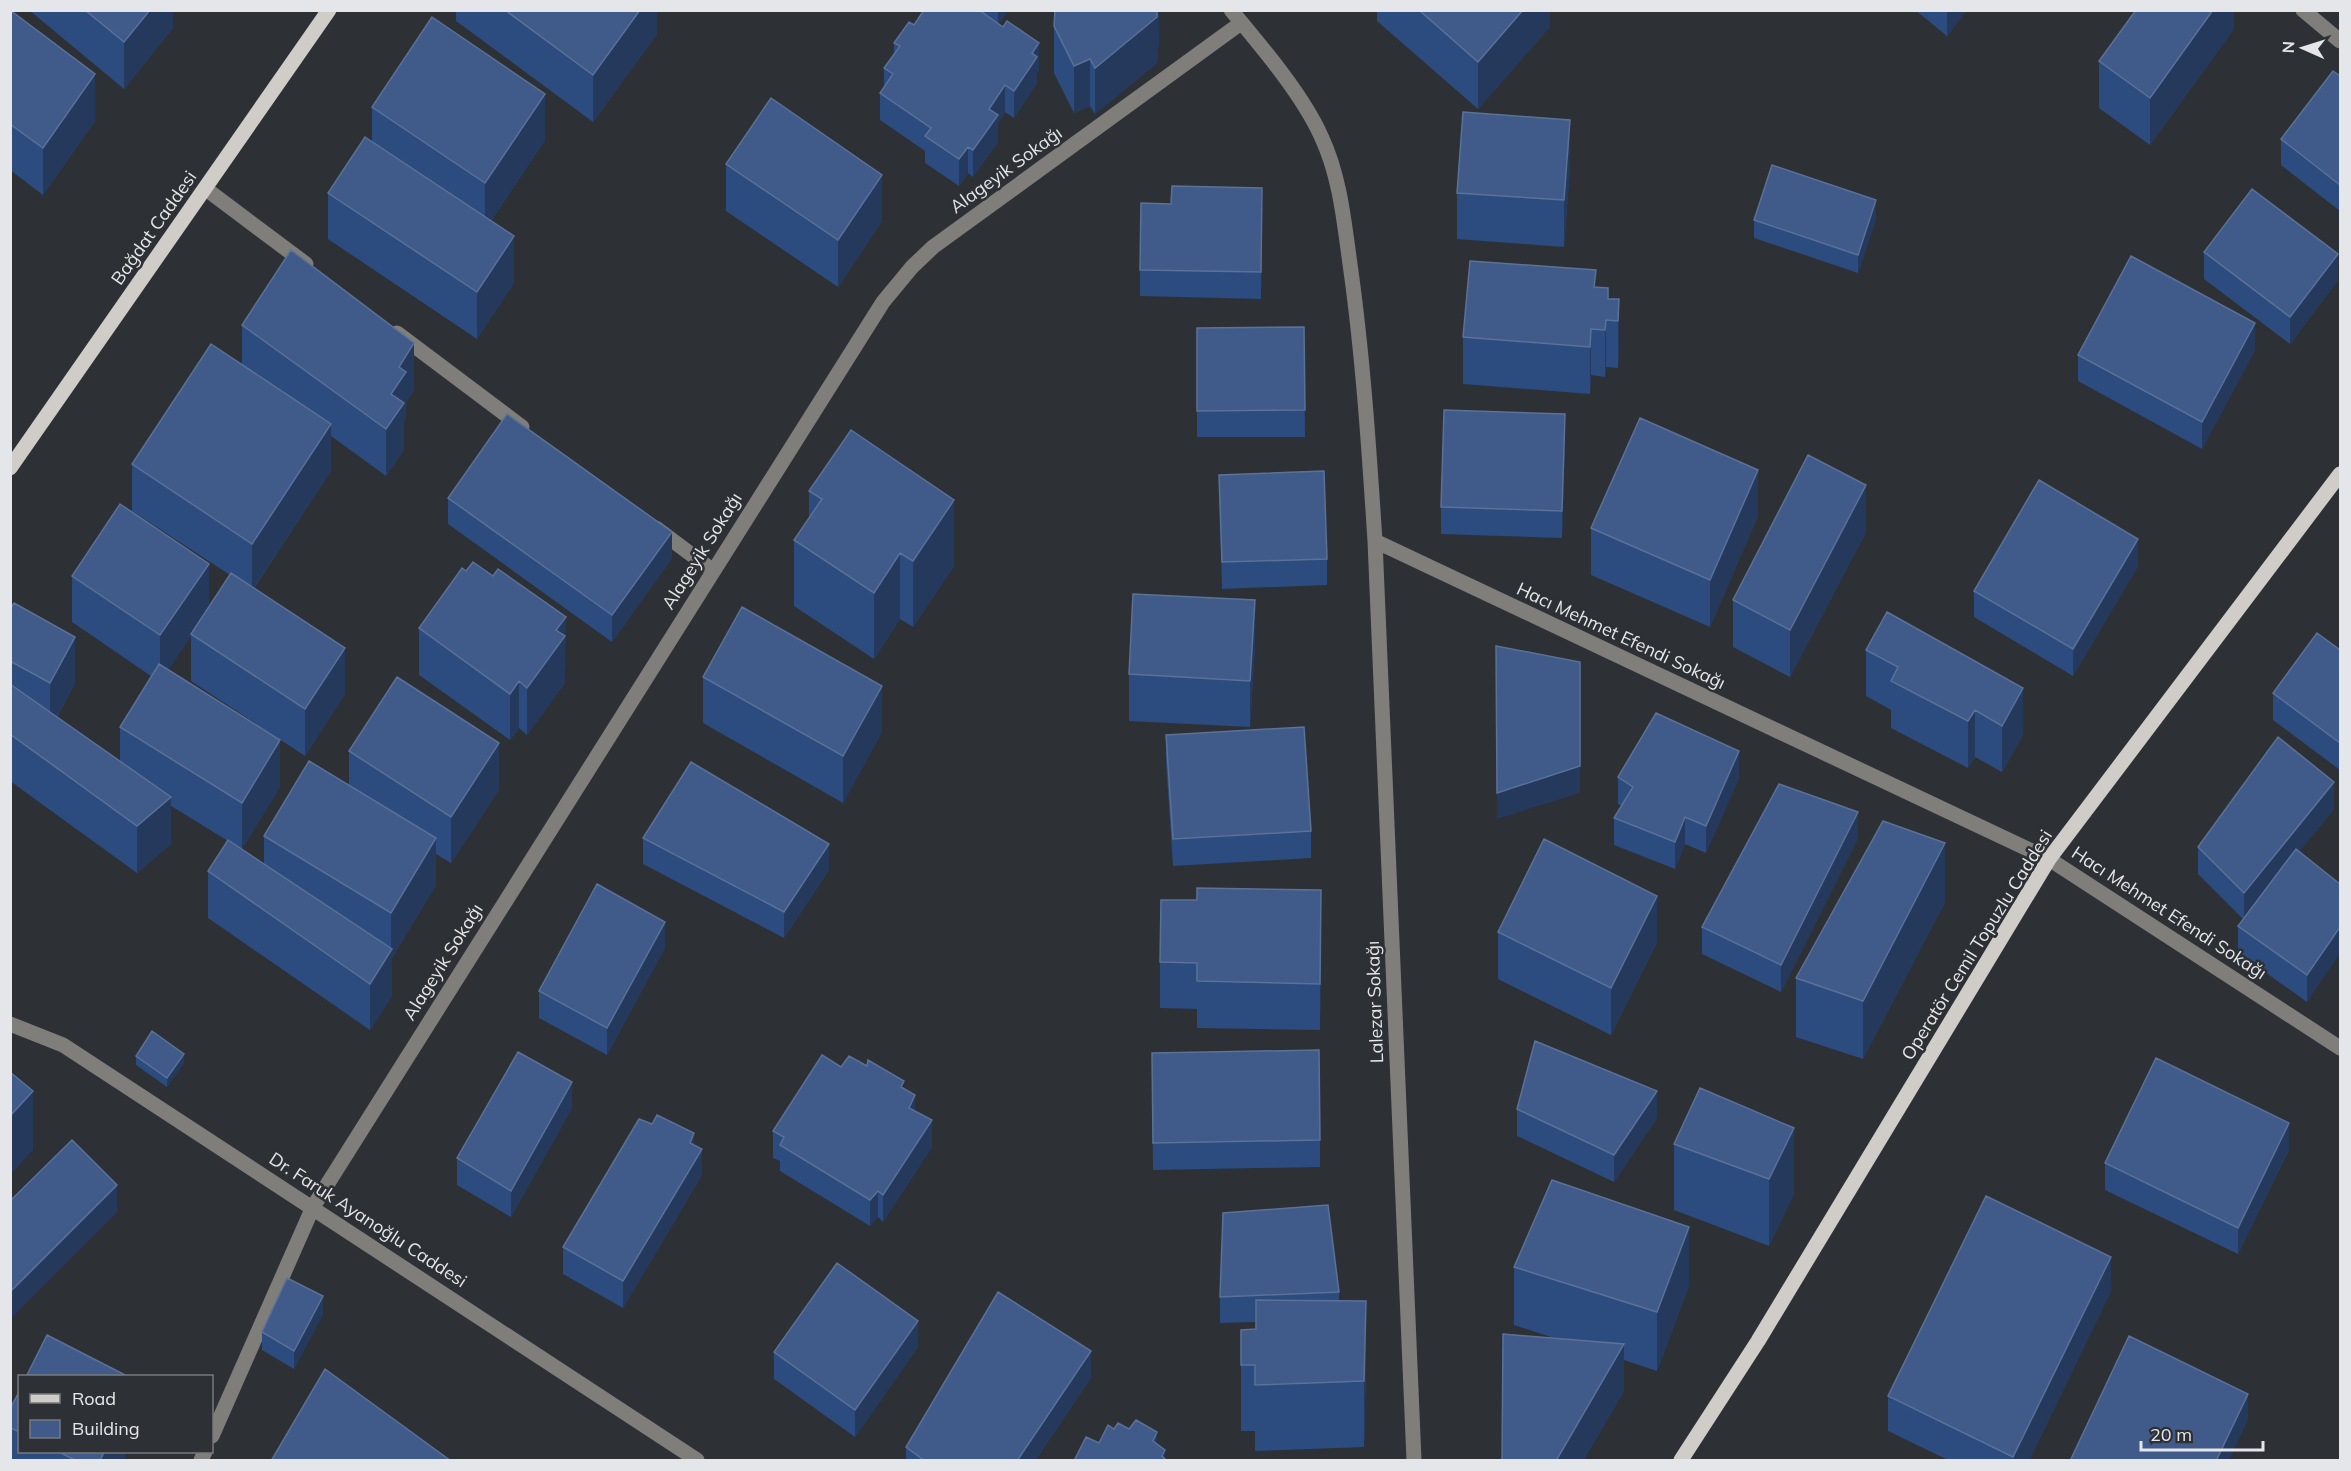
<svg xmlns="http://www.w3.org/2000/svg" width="2351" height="1471" font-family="Mulish,sans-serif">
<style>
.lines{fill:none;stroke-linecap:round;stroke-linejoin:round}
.minor{stroke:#807e7b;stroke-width:15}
.major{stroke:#d0ccc8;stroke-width:15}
.wall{fill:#2c4b7e}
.shaded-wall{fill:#24395c}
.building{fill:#405b8a;stroke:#5a7198;stroke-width:1.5}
.labels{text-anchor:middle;stroke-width:5;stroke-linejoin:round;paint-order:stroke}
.street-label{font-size:18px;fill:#e5e6e9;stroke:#2d3034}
</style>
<rect width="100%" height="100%" fill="#2d3034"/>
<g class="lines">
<!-- minor -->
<path class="minor" d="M 1231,10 C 1261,46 1302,94 1321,136 C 1340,176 1344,221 1350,264 C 1363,356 1369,449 1375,541 L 1414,1460
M 2303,10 L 2340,41
M 206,189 L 306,264
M 397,333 L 522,427
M 656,528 L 712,570
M 1375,541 L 2049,859 L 2340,1048
M 10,1024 L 63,1045 L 697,1460
M 212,1436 L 313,1207 L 883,302 L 912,267 L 933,247 L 1241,23
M 201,1460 L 205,1452"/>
<!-- major -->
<path class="major" d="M 10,468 L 329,10
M 1681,1460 L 1758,1341 L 2049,859 L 2340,474"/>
</g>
<!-- wall -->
<path class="wall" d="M 10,10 L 95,121 L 43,195 L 10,170 Z
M 29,10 L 173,10 L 173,28 L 124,89 Z
M 456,10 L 657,10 L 657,34 L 593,122 L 456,21 Z
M 979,10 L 1009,10 L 998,24 L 1039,70 L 1037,72 L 1037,83 L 1014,118 L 1005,112 L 998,123 L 998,142 L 973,177 L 968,173 L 959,186 L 925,163 L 925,151 L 880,120 L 880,93 L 884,87 L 884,68 L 894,54 L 894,43 L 914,25 Z
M 1159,10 L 1159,36 L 1157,63 L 1095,114 L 1090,106 L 1074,113 L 1054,73 L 1054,26 Z
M 1377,10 L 1550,10 L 1550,27 L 1478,109 L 1377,21 Z
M 1915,10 L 1967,10 L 1947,36 Z
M 2234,10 L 2234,29 L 2150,145 L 2099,108 L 2099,61 Z
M 2340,76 L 2340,211 L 2281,165 L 2281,139 Z
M 372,107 L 545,140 L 491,221 L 514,283 L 477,339 L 328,239 L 328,193 L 372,142 Z
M 726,164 L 882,221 L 838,287 L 726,211 Z
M 1570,167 L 1564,247 L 1457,239 L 1457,193 Z
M 1262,215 L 1261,299 L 1140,296 L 1140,270 Z
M 1876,219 L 1858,273 L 1754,238 L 1754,220 Z
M 2204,252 L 2338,280 L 2290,344 L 2204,279 Z
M 1596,287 L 1608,299 L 1619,299 L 1619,346 L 1618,368 L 1606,367 L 1605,377 L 1591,375 L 1590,394 L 1463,384 L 1463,337 Z
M 242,325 L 414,390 L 406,402 L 406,419 L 404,421 L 404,450 L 386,476 L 331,436 L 331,471 L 254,588 L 345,694 L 305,756 L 191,681 L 191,636 L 168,670 L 280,787 L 242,849 L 264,864 L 264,836 L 349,785 L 349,751 L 499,790 L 451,863 L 436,854 L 436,885 L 392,958 L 392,996 L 370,1030 L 208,918 L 208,871 L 228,841 L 171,806 L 171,844 L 137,873 L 10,781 L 10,609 L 75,683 L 57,717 L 120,761 L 120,727 L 151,676 L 72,622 L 72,576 L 209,608 L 230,575 L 132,511 L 132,464 L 242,365 Z
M 1304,327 L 1305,437 L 1197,437 L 1197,328 Z
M 2255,350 L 2202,449 L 2078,381 L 2078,355 Z
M 1565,440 L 1562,538 L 1441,534 L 1441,507 Z
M 1219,475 L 1327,559 L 1327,585 L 1222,589 Z
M 809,491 L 954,566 L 913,627 L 900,619 L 874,659 L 794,606 L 794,540 L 809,518 Z
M 448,498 L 672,558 L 612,642 L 448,524 Z
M 1758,516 L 1710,627 L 1591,575 L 1591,528 Z
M 1866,532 L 1790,677 L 1733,647 L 1733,600 Z
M 2138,566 L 2073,676 L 1974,617 L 1974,591 Z
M 419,628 L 566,664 L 565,665 L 565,683 L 527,735 L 519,728 L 510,740 L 419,675 Z
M 1255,647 L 1250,727 L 1129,721 L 1129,674 Z
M 1866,650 L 2023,735 L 2002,772 L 1975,757 L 1968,768 L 1891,728 L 1891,710 L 1866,696 Z
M 2340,650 L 2340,770 L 2273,720 L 2273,693 Z
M 703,677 L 882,732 L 843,803 L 703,723 Z
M 1166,735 L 1311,831 L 1311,858 L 1173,866 L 1166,762 Z
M 1618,777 L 1739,778 L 1706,853 L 1685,844 L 1675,869 L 1614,845 L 1614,818 L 1622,806 L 1618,804 Z
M 2334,809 L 2299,852 L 2340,884 L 2307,1002 L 2238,953 L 2238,926 L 2243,919 L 2198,874 L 2198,847 Z
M 643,838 L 829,870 L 784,938 L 643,864 Z
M 1858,838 L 1781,992 L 1702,954 L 1702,927 Z
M 1945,902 L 1863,1059 L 1796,1037 L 1796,978 Z
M 1498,932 L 1657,942 L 1611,1035 L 1498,979 Z
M 1321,937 L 1320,1030 L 1197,1028 L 1197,1009 L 1160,1008 L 1160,962 Z
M 665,948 L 607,1055 L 539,1018 L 539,991 Z
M 136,1056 L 184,1063 L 167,1087 L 136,1065 Z
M 841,1067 L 904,1089 L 932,1147 L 883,1222 L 878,1217 L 870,1226 L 780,1171 L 780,1161 L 773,1158 L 773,1131 Z
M 1152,1080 L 1320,1140 L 1320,1167 L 1153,1170 Z
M 1700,1088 L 1794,1194 L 1769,1246 L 1674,1210 L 1674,1144 Z
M 572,1108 L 511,1217 L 457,1185 L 457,1158 Z
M 1517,1109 L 1657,1118 L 1614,1182 L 1517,1136 Z
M 694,1145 L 702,1175 L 623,1308 L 563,1274 L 563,1247 Z
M 2289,1150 L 2238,1254 L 2105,1190 L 2105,1163 Z
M 1514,1267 L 1689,1286 L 1657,1371 L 1624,1360 L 1624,1391 L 1583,1461 L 1502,1461 L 1557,1339 L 1514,1325 Z
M 2111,1291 L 2029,1461 L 1950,1461 L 1888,1431 L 1888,1396 Z
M 1339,1292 L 1339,1301 L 1366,1367 L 1364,1447 L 1255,1451 L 1255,1431 L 1241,1431 L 1241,1365 L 1256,1329 L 1256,1322 L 1220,1323 L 1220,1297 Z
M 323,1314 L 294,1369 L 262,1350 L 262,1332 Z
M 918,1347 L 855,1437 L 774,1379 L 774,1352 Z
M 1091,1378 L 1035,1461 L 906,1461 L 906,1447 Z
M 20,1390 L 20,1452 L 127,1452 L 123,1461 L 10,1461 L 10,1409 Z"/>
<!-- shaded-wall -->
<path class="shaded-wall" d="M 150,10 L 173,10 L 173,28 L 124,89 L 124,42 Z
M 640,10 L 657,10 L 657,34 L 593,122 L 593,75 Z
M 998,10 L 1009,10 L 998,25 Z
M 1157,10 L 1159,10 L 1159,36 L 1157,63 L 1095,114 L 1095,68 Z
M 1523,10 L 1550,10 L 1550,27 L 1478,109 L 1478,62 Z
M 1947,10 L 1967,10 L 1947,36 Z
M 2213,10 L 2234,10 L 2234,29 L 2150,145 L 2150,98 Z
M 1039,43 L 1039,70 L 1037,72 L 1037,83 L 1014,118 L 1014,91 L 1032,53 Z
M 1090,59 L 1090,106 L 1074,113 L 1074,66 Z
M 95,74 L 95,121 L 43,195 L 43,148 Z
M 1005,85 L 1005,112 L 998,123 L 998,142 L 973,177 L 973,150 L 989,109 Z
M 545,94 L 545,140 L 485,230 L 485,183 Z
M 1570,120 L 1570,167 L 1564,247 L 1564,200 Z
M 968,147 L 968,173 L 959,186 L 959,159 Z
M 882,175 L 882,221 L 838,287 L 838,240 Z
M 1262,188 L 1262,215 L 1261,299 L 1261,272 Z
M 1876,200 L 1876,219 L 1858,273 L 1858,255 Z
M 514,236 L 514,283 L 477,339 L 477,292 Z
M 2338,254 L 2338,280 L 2290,344 L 2290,317 Z
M 1619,299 L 1619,346 L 1618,368 L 1618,321 Z
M 1606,320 L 1606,367 L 1605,377 L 1605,330 Z
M 2255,323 L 2255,350 L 2202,449 L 2202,422 Z
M 1591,329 L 1591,375 L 1590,394 L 1590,347 Z
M 414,343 L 414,390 L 406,402 L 406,419 L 404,421 L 404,450 L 386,476 L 386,429 L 391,394 L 399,367 Z
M 1565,414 L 1565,440 L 1562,538 L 1562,511 Z
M 331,424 L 331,471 L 252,590 L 252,544 Z
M 1758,470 L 1758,516 L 1710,627 L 1710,580 Z
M 1866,485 L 1866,532 L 1790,677 L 1790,630 Z
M 954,500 L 954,566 L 913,627 L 913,561 Z
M 672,532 L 672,558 L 612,642 L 612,615 Z
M 2138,539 L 2138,566 L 2073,676 L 2073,649 Z
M 900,553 L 900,619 L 874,659 L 874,593 Z
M 209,564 L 209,611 L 191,634 L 191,636 L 160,682 L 160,635 Z
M 1255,600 L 1255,647 L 1250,727 L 1250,681 Z
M 566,617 L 565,683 L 527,735 L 527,688 L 556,630 Z
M 75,637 L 75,683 L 50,729 L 50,683 Z
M 345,648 L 345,694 L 305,756 L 305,709 Z
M 519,681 L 519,728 L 510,740 L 510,694 Z
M 882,686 L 882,732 L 843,803 L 843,756 Z
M 2023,688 L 2023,735 L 2002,772 L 2002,726 Z
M 1975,710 L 1975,757 L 1968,768 L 1968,721 Z
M 280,740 L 280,787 L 242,850 L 242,803 Z
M 499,743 L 499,790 L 451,863 L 451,817 Z
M 1739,751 L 1739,778 L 1706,853 L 1706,826 Z
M 1580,766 L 1580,793 L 1497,819 L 1497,793 Z
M 2334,782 L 2334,809 L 2244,920 L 2244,893 Z
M 171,797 L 171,844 L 137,873 L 137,826 Z
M 1858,812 L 1858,838 L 1781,992 L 1781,965 Z
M 1685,817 L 1685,844 L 1675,869 L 1675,842 Z
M 436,838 L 436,885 L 392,958 L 392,996 L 370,1030 L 370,984 L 391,950 L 391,913 Z
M 1945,843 L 1945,902 L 1863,1059 L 1863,1001 Z
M 829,844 L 829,870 L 784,938 L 784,912 Z
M 1321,890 L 1321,937 L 1320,1030 L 1320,984 Z
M 1657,896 L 1657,942 L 1611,1035 L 1611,988 Z
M 665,922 L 665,948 L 607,1055 L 607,1028 Z
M 2340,927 L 2340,954 L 2307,1002 L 2307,975 Z
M 184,1054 L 184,1063 L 167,1087 L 167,1078 Z
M 572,1082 L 572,1108 L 511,1217 L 511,1191 Z
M 33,1091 L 33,1150 L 10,1175 L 10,1116 Z
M 1657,1091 L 1657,1118 L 1614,1182 L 1614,1155 Z
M 915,1095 L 915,1121 L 909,1108 Z
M 932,1120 L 932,1147 L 883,1222 L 883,1195 Z
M 2289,1123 L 2289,1150 L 2238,1254 L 2238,1228 Z
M 1794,1128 L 1794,1194 L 1769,1246 L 1769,1179 Z
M 694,1133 L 694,1159 L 702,1149 L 702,1175 L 623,1308 L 623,1281 Z
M 117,1185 L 117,1212 L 10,1319 L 10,1292 Z
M 878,1191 L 878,1217 L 870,1226 L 870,1200 Z
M 1689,1227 L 1689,1286 L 1657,1371 L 1657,1312 Z
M 2111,1257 L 2111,1291 L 2029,1461 L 2013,1461 L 2013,1457 Z
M 323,1296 L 323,1314 L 294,1369 L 294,1351 Z
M 1366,1301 L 1366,1367 L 1364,1447 L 1364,1381 Z
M 918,1321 L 918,1347 L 855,1437 L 855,1410 Z
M 1624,1344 L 1624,1391 L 1583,1461 L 1556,1461 Z
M 1091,1351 L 1091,1378 L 1035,1461 L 1017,1461 Z
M 2248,1394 L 2248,1420 L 2229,1461 L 2216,1461 Z
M 1157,1432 L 1157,1461 L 1153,1441 Z
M 1165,1450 L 1165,1461 L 1162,1456 Z
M 104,1452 L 127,1452 L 123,1461 L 100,1461 Z"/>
<!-- building -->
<path class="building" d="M 10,10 L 95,74 L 43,148 L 10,124 Z
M 85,10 L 150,10 L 124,42 Z
M 505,10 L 640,10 L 593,75 Z
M 924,10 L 979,10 L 1003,27 L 1007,21 L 1039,43 L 1032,53 L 1037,57 L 1014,91 L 1005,85 L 989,109 L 998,115 L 973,150 L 968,147 L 959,159 L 925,136 L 931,128 L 880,93 L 893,74 L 884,68 L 900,46 L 894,43 L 909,22 L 914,25 Z
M 1055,10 L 1157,10 L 1157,17 L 1095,68 L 1090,59 L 1074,66 L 1054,26 Z
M 1419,10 L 1523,10 L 1478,62 Z
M 2136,10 L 2213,10 L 2150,98 L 2099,61 Z
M 432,17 L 545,94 L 485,183 L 372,107 Z
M 2333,71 L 2340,76 L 2340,185 L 2281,139 Z
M 771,98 L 882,175 L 838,240 L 726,164 Z
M 1463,112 L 1570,120 L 1564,200 L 1457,193 Z
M 365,137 L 514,236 L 477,292 L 328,193 Z
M 1772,165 L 1876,200 L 1858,255 L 1754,220 Z
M 1172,186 L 1262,188 L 1261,272 L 1140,270 L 1141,203 L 1171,204 Z
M 2252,189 L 2338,254 L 2290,317 L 2204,252 Z
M 291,250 L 414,343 L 399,367 L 406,372 L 391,394 L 404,403 L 386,429 L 242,325 Z
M 2131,256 L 2255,323 L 2202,422 L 2078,355 Z
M 1470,261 L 1596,270 L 1594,287 L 1608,288 L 1608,299 L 1619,299 L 1618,321 L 1606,320 L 1605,330 L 1591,329 L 1590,347 L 1463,337 Z
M 1304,327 L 1305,410 L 1197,411 L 1197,328 Z
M 211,344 L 331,424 L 252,544 L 132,464 Z
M 1444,410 L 1565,414 L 1562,511 L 1441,507 Z
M 507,414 L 672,532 L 612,615 L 448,498 Z
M 1640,418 L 1758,470 L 1710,580 L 1591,528 Z
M 851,430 L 954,500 L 913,561 L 900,553 L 874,593 L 794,540 L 822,499 L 809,491 Z
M 1808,455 L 1866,485 L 1790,630 L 1733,600 Z
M 1324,471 L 1327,559 L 1222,562 L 1219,475 Z
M 2039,480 L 2138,539 L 2073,649 L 1974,591 Z
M 120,504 L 209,564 L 160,635 L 72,576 Z
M 473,562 L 493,576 L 498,569 L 566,617 L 556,630 L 565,636 L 527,688 L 519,681 L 510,694 L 419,628 L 462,568 L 466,571 Z
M 231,573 L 345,648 L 305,709 L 191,634 Z
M 1133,594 L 1255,600 L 1250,681 L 1129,674 Z
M 14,603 L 75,637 L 50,683 L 10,661 L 10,609 Z
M 742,607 L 882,686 L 843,756 L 703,677 Z
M 1887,612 L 2023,688 L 2002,726 L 1975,710 L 1968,721 L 1891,681 L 1898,667 L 1866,650 Z
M 2317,633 L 2340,650 L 2340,743 L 2273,693 Z
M 1496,646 L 1580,662 L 1580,766 L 1497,793 Z
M 159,664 L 280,740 L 242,803 L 120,727 Z
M 397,677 L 499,743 L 451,817 L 349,751 Z
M 10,684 L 171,797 L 137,826 L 10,734 Z
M 1656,713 L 1739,751 L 1706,826 L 1685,817 L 1675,842 L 1614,818 L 1633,787 L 1618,777 Z
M 1304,727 L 1311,831 L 1173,839 L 1166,735 Z
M 2278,737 L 2334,782 L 2244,893 L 2198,847 Z
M 309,761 L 436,838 L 391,913 L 264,836 Z
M 691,762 L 829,844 L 784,912 L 643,838 Z
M 1779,784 L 1858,812 L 1781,965 L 1702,927 Z
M 1883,821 L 1945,843 L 1863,1001 L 1796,978 Z
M 1544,839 L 1657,896 L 1611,988 L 1498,932 Z
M 228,840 L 392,949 L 370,984 L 208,871 Z
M 2296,849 L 2340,884 L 2340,927 L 2307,975 L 2238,926 Z
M 597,884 L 665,922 L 607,1028 L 539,991 Z
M 1197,888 L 1321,890 L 1320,984 L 1197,981 L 1197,963 L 1160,962 L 1161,900 L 1197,900 Z
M 152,1031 L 184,1054 L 167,1078 L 136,1056 Z
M 1535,1041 L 1657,1091 L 1614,1155 L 1517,1109 Z
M 1319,1050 L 1320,1140 L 1153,1143 L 1152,1053 Z
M 518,1052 L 572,1082 L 511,1191 L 457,1158 Z
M 822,1055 L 841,1067 L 849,1056 L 867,1066 L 868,1060 L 904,1081 L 901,1087 L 915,1095 L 909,1108 L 932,1120 L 883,1195 L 878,1191 L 870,1200 L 780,1145 L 784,1137 L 773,1131 Z
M 2156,1058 L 2289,1123 L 2238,1228 L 2105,1163 Z
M 10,1072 L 33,1091 L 10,1116 Z
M 1700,1088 L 1794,1128 L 1769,1179 L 1674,1144 Z
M 657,1115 L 694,1133 L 690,1143 L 702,1149 L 623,1281 L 563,1247 L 639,1119 L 652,1124 Z
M 72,1140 L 117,1185 L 10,1292 L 10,1201 Z
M 1552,1180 L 1689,1227 L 1657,1312 L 1514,1267 Z
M 1986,1196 L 2111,1257 L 2013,1457 L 1888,1396 Z
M 1328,1205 L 1339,1292 L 1220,1297 L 1223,1213 Z
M 837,1263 L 918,1321 L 855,1410 L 774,1352 Z
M 287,1278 L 323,1296 L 294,1351 L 262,1332 Z
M 998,1292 L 1091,1351 L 1017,1461 L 925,1461 L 906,1447 Z
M 1256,1300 L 1366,1301 L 1364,1381 L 1255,1385 L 1255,1365 L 1241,1365 L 1241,1330 L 1256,1329 Z
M 1503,1334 L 1624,1344 L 1556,1461 L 1502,1461 Z
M 47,1335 L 129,1377 L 26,1377 Z
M 2129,1336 L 2248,1394 L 2216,1461 L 2070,1461 Z
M 325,1369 L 451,1461 L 271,1461 Z
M 20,1390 L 20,1432 L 10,1428 L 10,1409 Z
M 1136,1420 L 1157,1432 L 1153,1441 L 1165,1450 L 1162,1456 L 1167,1461 L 1074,1461 L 1086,1437 L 1099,1443 L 1108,1425 L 1114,1429 L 1118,1423 L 1129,1429 Z
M 59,1452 L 104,1452 L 100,1461 L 77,1461 Z"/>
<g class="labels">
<!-- street labels -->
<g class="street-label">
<text transform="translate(1006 170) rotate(-36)" y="6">Alageyik Sokağı</text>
<text transform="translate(154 228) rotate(-55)" y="6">Bağdat Caddesi</text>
<text transform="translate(702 551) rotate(-58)" y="6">Alageyik Sokağı</text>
<text transform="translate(1621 636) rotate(25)" y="6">Hacı Mehmet Efendi Sokağı</text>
<text transform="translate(2169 913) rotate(33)" y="6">Hacı Mehmet Efendi Sokağı</text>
<text transform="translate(1977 945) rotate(-58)" y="6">Operatör Cemil Topuzlu Caddesi</text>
<text transform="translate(443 962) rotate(-58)" y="6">Alageyik Sokağı</text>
<text transform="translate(1375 1002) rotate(-92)" y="6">Lalezar Sokağı</text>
<text transform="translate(368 1220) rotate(33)" y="6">Dr. Faruk Ayanoğlu Caddesi</text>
</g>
</g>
<!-- border -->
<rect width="2351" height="1471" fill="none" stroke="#e5e6e9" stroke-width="24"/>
<!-- legend -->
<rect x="18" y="1375" width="195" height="78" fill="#2d3034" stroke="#77797c" stroke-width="1.5"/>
<rect x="30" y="1394" width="30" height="9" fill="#d0ccc8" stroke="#77797c" stroke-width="1.5"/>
<text x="72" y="1405" font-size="18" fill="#e5e6e9">Road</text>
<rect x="30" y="1420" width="30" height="18" fill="#405b8a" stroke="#77797c" stroke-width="1.5"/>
<text x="72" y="1435" font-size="18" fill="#e5e6e9">Building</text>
<!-- north arrow -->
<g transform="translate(2303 48) rotate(273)" stroke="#2d3034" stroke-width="4.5" paint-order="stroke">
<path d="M0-4.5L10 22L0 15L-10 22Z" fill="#e5e6e9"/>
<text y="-9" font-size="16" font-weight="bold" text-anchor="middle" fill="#e5e6e9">N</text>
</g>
<!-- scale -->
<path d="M2141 1441v9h122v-9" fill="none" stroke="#e5e6e9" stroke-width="3"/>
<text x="2150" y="1441" font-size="18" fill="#e5e6e9" stroke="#2d3034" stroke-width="4.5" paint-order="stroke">20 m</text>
</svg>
